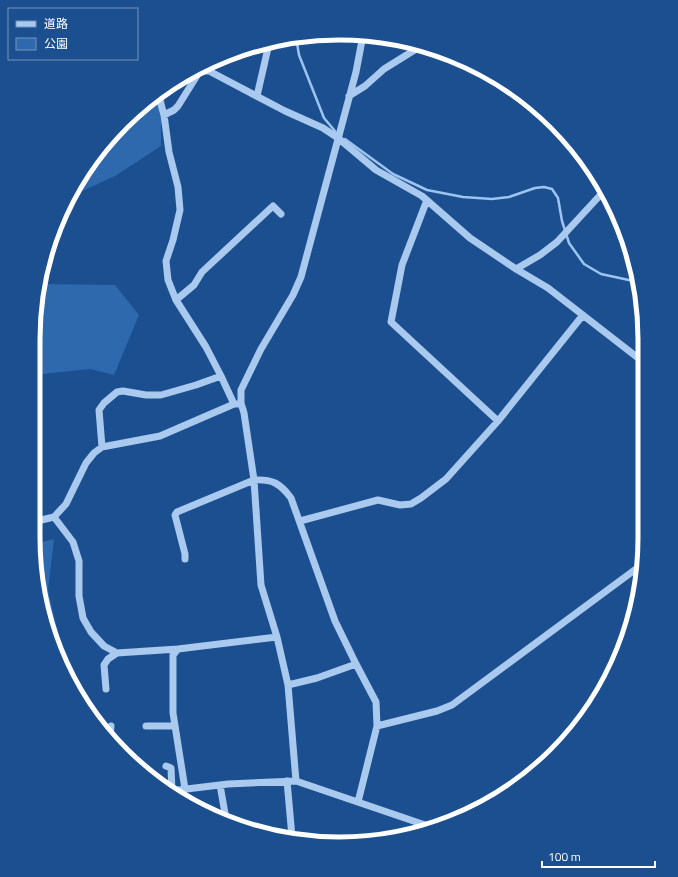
<svg xmlns="http://www.w3.org/2000/svg" width="678" height="877" font-family="'Titillium Web','Noto Sans JP',sans-serif">
<style>
.green{fill:#2e69ad}
.lines{fill:none;stroke-linecap:round;stroke-linejoin:round}
.stream{stroke:#9cc4f0;stroke-width:2.5}
.minor{stroke:#a9c9ee;stroke-width:7}
.rim{fill:none;stroke:#fff;stroke-width:5}
</style>
<rect width="100%" height="100%" fill="#1b4f8f"/>
<!-- green -->
<path class="green" d="M 168,85 L 161,119 L 161,146 L 115,176 L 69,197 L 96,153 Z
M 39,284 L 115,285 L 139,315 L 114,375 L 90,369 L 33,375 L 34,319 Z
M 54,539 L 48,590 L 68,676 L 43,617 L 34,544 Z"/>
<g class="lines">
<!-- stream -->
<path class="stream" d="M 296,37 L 299,55 L 324,118 L 335,131
M 345,139 L 393,174 L 427,190 L 463,197 L 492,199 L 509,197 L 535,188 L 544,187 L 552,189 L 558,198 L 562,221 L 569,243 L 584,264 L 601,274 L 638,282"/>
<!-- minor -->
<path class="minor" d="M 157,96 L 159,97 L 164,115 L 169,152 L 178,187 L 180,210 L 173,240 L 166,261 L 168,280 L 176,300 L 206,347 L 221,376 L 234,404
M 257,96 L 268,48 L 268,42
M 349,96 L 365,86 L 384,69 L 421,46
M 164,115 L 174,110 L 178,106 L 198,74 L 202,71 L 209,71 L 285,111 L 323,128 L 338,138 L 376,170 L 422,196 L 470,238 L 516,269 L 548,288 L 642,361
M 427,200 L 402,265 L 391,322 L 498,421 L 583,315
M 516,269 L 540,255 L 557,242 L 604,191
M 176,300 L 194,285 L 202,272 L 273,206 L 281,214
M 102,447 L 99,410 L 104,403 L 117,392 L 123,391 L 146,395 L 161,395 L 196,385 L 221,376
M 54,517 L 73,542 L 79,561 L 79,596 L 83,618 L 91,632 L 104,646 L 117,653 L 178,649
M 300,521 L 378,500 L 400,505 L 411,504 L 421,498 L 446,479 L 498,421
M 33,522 L 54,517 L 66,504 L 86,463 L 94,453 L 102,447 L 160,436 L 234,404 L 239,404
M 185,559 L 185,554 L 175,515 L 177,512 L 254,480 C 272,479 280,483 291,498 L 335,621 L 356,664 L 376,702 L 377,726 L 437,711 L 452,705 L 640,566
M 642,568 L 640,567 L 642,545
M 288,685 L 317,678 L 356,664
M 106,689 L 104,665 L 108,659 L 117,653
M 146,726 L 175,726
M 110,737 L 111,726
M 166,766 L 171,768 L 172,791
M 287,781 L 292,837
M 296,781 L 288,685 L 277,637 L 261,585 L 254,480 L 244,413 L 241,403 L 241,390 L 261,349 L 293,295 L 301,277 L 356,72 L 363,35
M 163,785 L 172,791
M 220,785 L 226,819
M 185,789 L 173,713 L 173,655 L 178,649 L 277,637
M 170,791 L 228,784 L 296,781 L 434,828
M 358,802 L 377,726"/>
</g>
<!-- crop -->
<path d="M0 0H678V877H0ZM339 40H339A299 299 0 0 1 638 339V538A299 299 0 0 1 339 837H339A299 299 0 0 1 40 538V339A299 299 0 0 1 339 40Z" fill="#1b4f8f" fill-rule="evenodd"/>
<path class="rim" d="M339 40H339A299 299 0 0 1 638 339V538A299 299 0 0 1 339 837H339A299 299 0 0 1 40 538V339A299 299 0 0 1 339 40Z"/>
<!-- legend -->
<rect x="8" y="8" width="130" height="52" fill="#1b4f8f" stroke="#7695bc"/>
<rect x="16" y="21" width="20" height="6" fill="#a9c9ee" stroke="#7695bc"/>
<text x="44" y="28" font-size="12" fill="#ffffff">道路</text>
<rect x="16" y="38" width="20" height="12" fill="#2e69ad" stroke="#7695bc"/>
<text x="44" y="48" font-size="12" fill="#ffffff">公園</text>
<!-- scale -->
<path d="M542 861v6h113v-6" fill="none" stroke="#ffffff" stroke-width="2"/>
<text x="548" y="861" font-size="12" fill="#ffffff" stroke="#1b4f8f" stroke-width="3" paint-order="stroke">100 m</text>
</svg>
